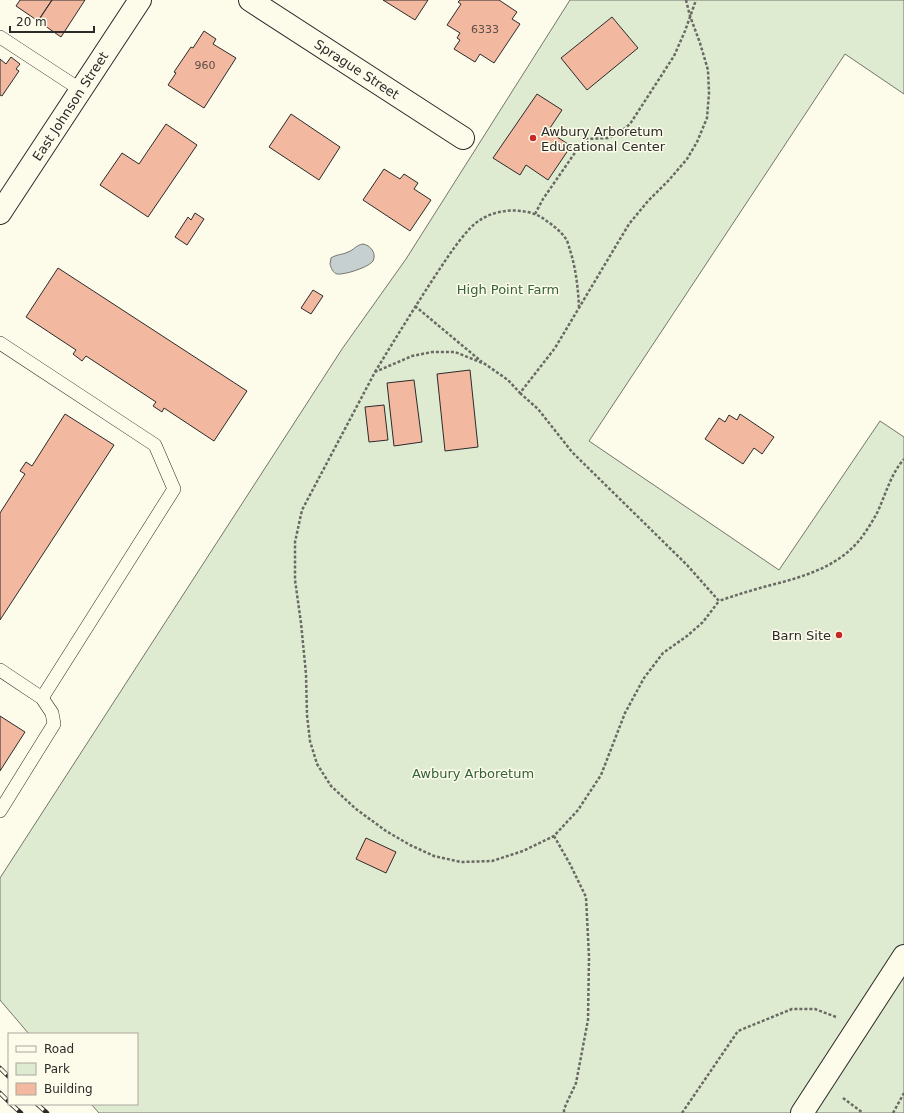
<svg xmlns="http://www.w3.org/2000/svg" width="904" height="1113" font-family="'DejaVu Sans',sans-serif">
<style>
.green{fill:#deebd1;stroke:#74746e}
.water{fill:#c7d0d0;stroke:#74746e}
.building{fill:#f2b8a0;stroke:#2b2b2b}
.lines{fill:none;stroke-linecap:round;stroke-linejoin:round}
.service-casing{stroke:#2b2b2b;stroke-width:14}
.minor-casing{stroke:#2b2b2b;stroke-width:24}
.secondary-casing{stroke:#2b2b2b;stroke-width:24}
.path{stroke:#6a6964;stroke-width:2.5;stroke-dasharray:3 2;stroke-linecap:butt}
.service{stroke:#fdfbea;stroke-width:13}
.minor{stroke:#fdfbea;stroke-width:22}
.secondary{stroke:#fdfbea;stroke-width:22}
.rail-casing{stroke:#2b2b2b;stroke-width:4.5}
.rail{stroke:#fdfbea;stroke-width:3;stroke-dasharray:9;stroke-linecap:butt}
.poi-dot{fill:#c62828;stroke:#fdfbea;stroke-width:1.5}
.labels{text-anchor:middle;stroke-width:3;stroke-linejoin:round;paint-order:stroke}
.number-label{font-size:11px;fill:#5d4e48}
.street-label{font-size:13px;fill:#2b2b2b;stroke:#fdfbea}
.poi-label{font-size:13px;fill:#2b2b2b;stroke:#fdfbea;text-anchor:start}
.park-label{font-size:13px;fill:#34623c;stroke:#fdfbea}
</style>
<rect width="100%" height="100%" fill="#fdfbea"/>
<!-- green -->
<path class="green" d="M 570,0 L 904,0 L 904,94 L 845,54 L 589,441 L 779,570 L 880,421 L 904,437 L 904,1113 L 99,1113 L 91,1104 L 137,1104 L 137,1034 L 29,1034 L 0,1000 L 0,878 L 342,349 L 406,259 Z"/>
<!-- water -->
<path class="water" d="M 363,244 C 370,245 377,253 373,261 C 369,267 345,275 337,274 C 333,273 331,268 330,264 L 331,258 C 337,254 342,255 348,252 C 354,250 356,245 363,244 Z"/>
<!-- building -->
<path class="building" d="M 20,0 L 52,0 L 38,21 L 16,6 Z
M 52,0 L 85,0 L 61,37 L 38,21 Z
M 383,0 L 428,0 L 415,20 Z
M 460,0 L 499,0 L 517,12 L 512,19 L 520,24 L 494,63 L 480,54 L 475,62 L 454,49 L 460,40 L 457,38 L 460,33 L 447,25 L 461,4 L 458,2 Z
M 612,17 L 638,48 L 587,90 L 561,58 Z
M 204,31 L 216,39 L 213,44 L 236,58 L 204,108 L 168,85 L 176,73 L 174,72 L 191,47 L 193,48 Z
M 11,57 L 20,64 L 16,69 L 19,71 L 2,96 L 0,95 L 0,59 L 6,64 Z
M 537,94 L 562,110 L 548,131 L 571,146 L 548,180 L 526,165 L 520,175 L 493,158 Z
M 291,114 L 340,147 L 319,180 L 269,147 Z
M 166,124 L 197,145 L 148,217 L 100,185 L 122,153 L 139,164 Z
M 384,169 L 400,179 L 404,174 L 418,183 L 414,189 L 431,200 L 410,231 L 363,200 Z
M 195,213 L 204,219 L 187,245 L 175,237 L 188,217 L 191,220 Z
M 58,268 L 247,391 L 214,441 L 164,408 L 162,412 L 153,406 L 156,402 L 86,356 L 82,361 L 73,354 L 76,350 L 26,317 Z
M 313,290 L 323,296 L 311,314 L 301,308 Z
M 470,370 L 478,447 L 445,451 L 437,374 Z
M 414,380 L 422,442 L 394,446 L 387,383 Z
M 384,405 L 388,440 L 369,442 L 365,407 Z
M 65,414 L 114,445 L 0,620 L 0,513 L 25,474 L 20,471 L 26,462 L 32,466 Z
M 740,414 L 774,437 L 762,454 L 754,448 L 743,464 L 705,439 L 719,418 L 725,422 L 729,415 L 737,420 Z
M 0,716 L 25,732 L 0,771 Z
M 366,838 L 396,852 L 386,873 L 356,859 Z"/>
<g class="lines">
<defs>
<path id="service" d="M 0,37 L 81,90
M 0,343 L 155,445 L 174,489 L 42,698
M 0,670 L 42,698 L 52,713 L 54,724 L 0,811"/>
<path id="minor" d="M 250,0 L 463,138
M 0,213 L 140,0"/>
<path id="secondary" d="M 802,1113 L 904,956"/>
</defs>
<!-- service casing -->
<use href="#service" class="service-casing"/>
<!-- minor casing -->
<use href="#minor" class="minor-casing"/>
<!-- secondary casing -->
<use href="#secondary" class="secondary-casing"/>
<!-- path -->
<path class="path" d="M 686,0 L 690,16 L 700,43 L 708,70 L 709,93 L 707,118 L 697,142 L 687,159 L 669,180 L 648,201 L 629,224 L 555,348 L 520,393 L 508,380 L 485,364 L 455,352 L 432,352 L 412,356 L 375,372 L 302,510 L 295,542 L 295,580 L 301,623 L 306,674 L 307,715 L 310,741 L 317,764 L 331,786 L 356,809 L 386,831 L 410,845 L 434,856 L 461,862 L 492,861 L 523,851 L 554,836 L 578,810 L 601,775 L 625,713 L 644,678 L 663,653 L 687,636 L 703,622 L 719,601
M 535,214 L 543,199 L 581,144 L 587,139 L 608,138 L 619,133 L 630,124 L 674,56 L 685,31 L 696,0
M 415,306 L 482,362
M 375,372 C 397,336 419,300 443,264 C 451,252 468,227 480,220 C 496,209 523,207 541,217 C 550,223 560,230 566,239 C 568,242 569,247 570,250 C 576,269 578,288 579,307
M 520,393 L 538,409 L 572,452 L 687,565 L 719,601 C 733,596 746,592 760,588 C 798,578 840,569 864,534 C 869,527 874,519 878,511 C 886,493 891,474 904,459
M 554,836 L 570,864 L 586,897 L 589,957 L 588,1020 L 576,1083 L 564,1109 L 564,1113
M 843,1098 L 863,1113
M 682,1113 L 738,1031 L 792,1009 L 815,1009 L 836,1017
M 893,1113 L 904,1093"/>
<!-- service -->
<use href="#service" class="service"/>
<!-- minor -->
<use href="#minor" class="minor"/>
<!-- secondary -->
<use href="#secondary" class="secondary"/>
<defs>
<path id="rail" d="M 0,1068 L 9,1077
M 0,1093 L 9,1102
M 11,1104 L 21,1113
M 37,1104 L 47,1113"/>
</defs>
<!-- rail casing -->
<use href="#rail" class="rail-casing"/>
<!-- rail -->
<use href="#rail" class="rail"/>
</g>
<!-- markers -->
<g class="poi-dot">
<circle cx="533" cy="138" r="4"/>
<circle cx="839" cy="635" r="4"/>
</g>
<g class="labels">
<!-- number labels -->
<g class="number-label">
<text x="485" y="33">6333</text>
<text x="205" y="69">960</text>
</g>
<!-- street labels -->
<g class="street-label">
<text transform="translate(357 69) rotate(33)" y="5">Sprague Street</text>
<text transform="translate(70 106) rotate(-57)" y="5">East Johnson Street</text>
</g>
<!-- poi labels -->
<g class="poi-label">
<text x="541" y="136">Awbury Arboretum<tspan x="541" dy="15">Educational Center</tspan></text>
<text x="831" y="640" text-anchor="end">Barn Site</text>
</g>
<!-- park labels -->
<g class="park-label">
<text x="508" y="294">High Point Farm</text>
<text x="473" y="778">Awbury Arboretum</text>
</g>
</g>
<!-- legend -->
<rect x="8" y="1033" width="130" height="72" fill="#fdfbea" stroke="#a9a89e"/>
<rect x="16" y="1046" width="20" height="6" fill="#fdfbea" stroke="#a9a89e"/>
<text x="44" y="1053" font-size="12" fill="#2b2b2b">Road</text>
<rect x="16" y="1063" width="20" height="12" fill="#deebd1" stroke="#a9a89e"/>
<text x="44" y="1073" font-size="12" fill="#2b2b2b">Park</text>
<rect x="16" y="1083" width="20" height="12" fill="#f2b8a0" stroke="#a9a89e"/>
<text x="44" y="1093" font-size="12" fill="#2b2b2b">Building</text>
<!-- scale -->
<path d="M10 26v6h84v-6" fill="none" stroke="#2b2b2b" stroke-width="2"/>
<text x="16" y="26" font-size="12" fill="#2b2b2b" stroke="#fdfbea" stroke-width="3" paint-order="stroke">20 m</text>
</svg>
